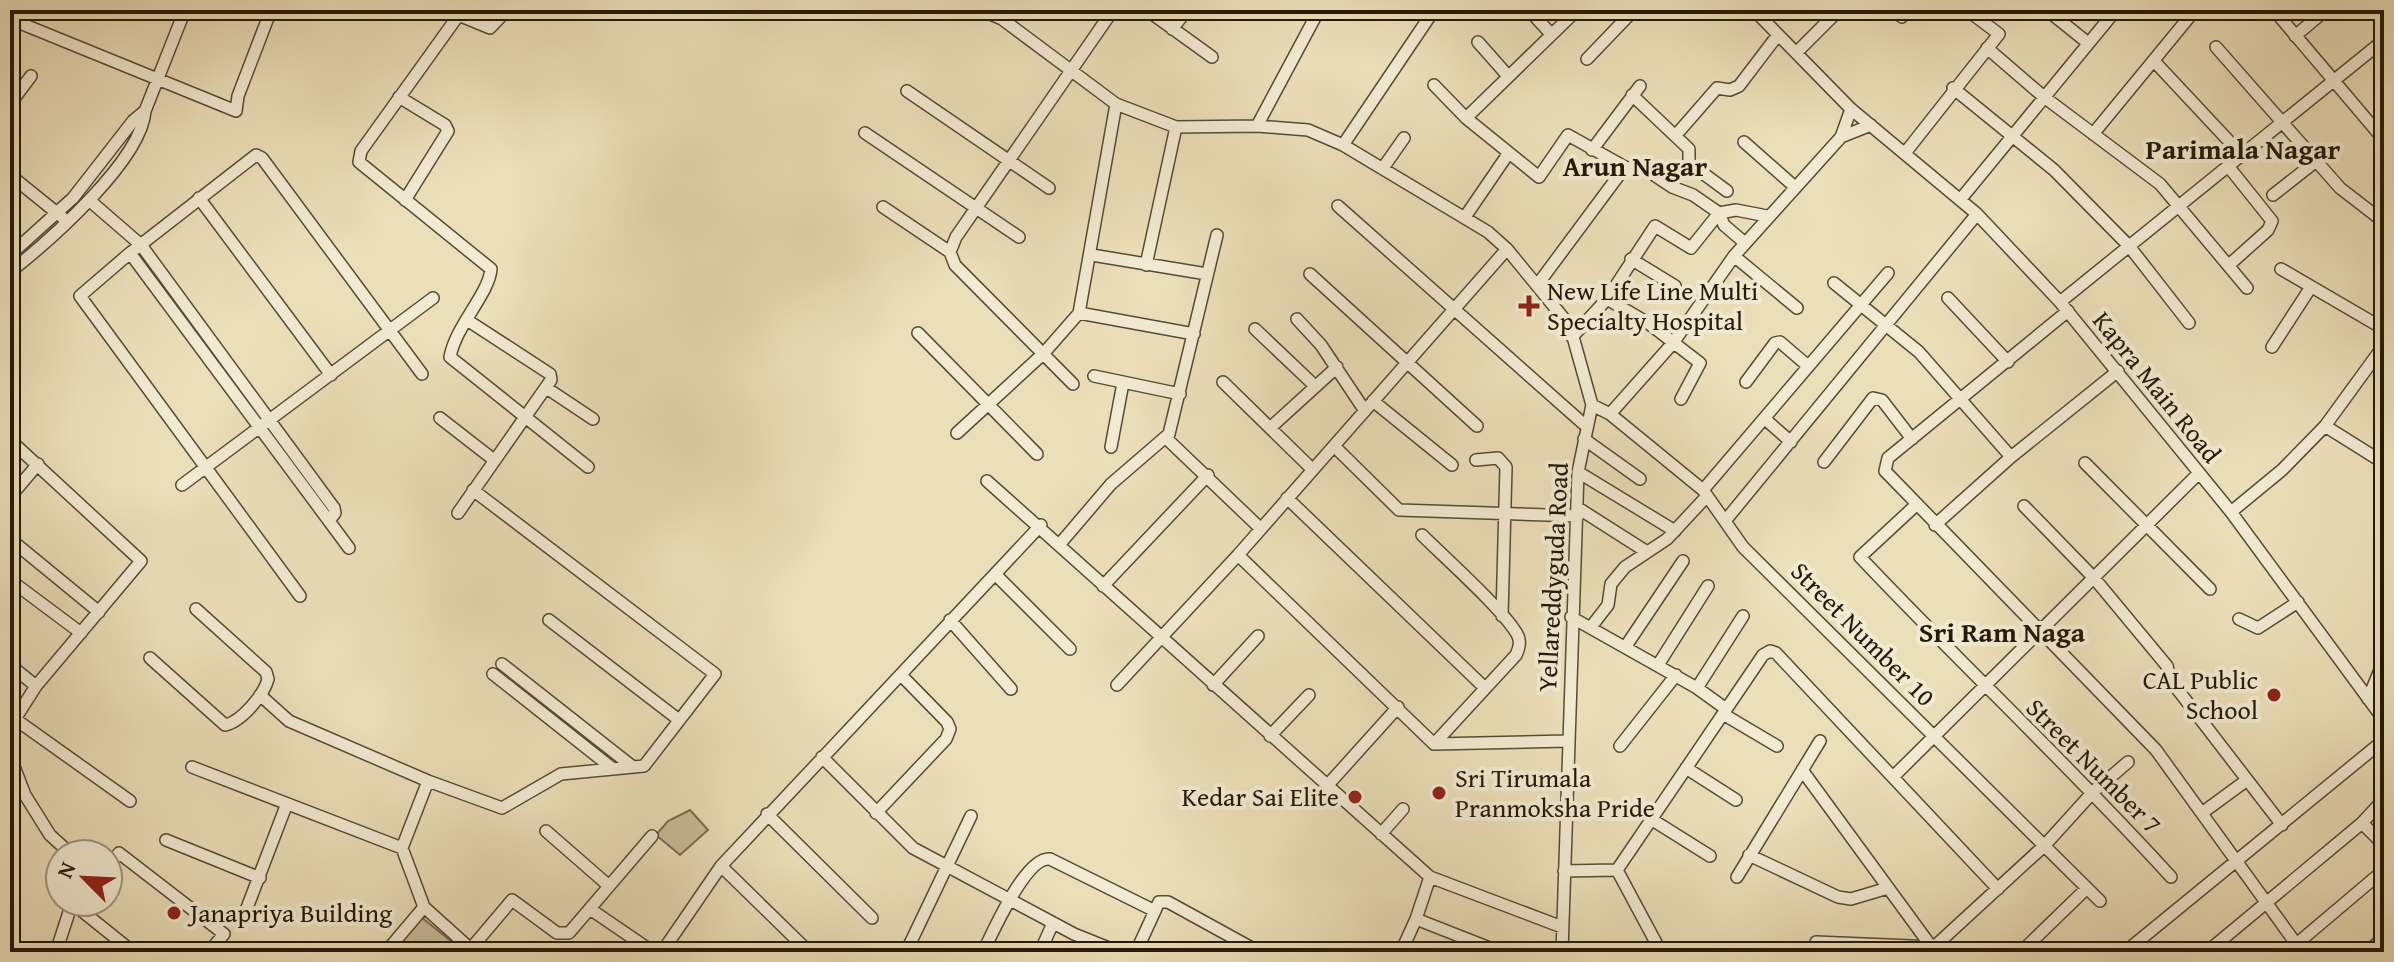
<svg xmlns="http://www.w3.org/2000/svg" width="2394" height="962" font-family="'Gentium Book Plus',serif">
<style>
.green{fill:#cabd9b;stroke:#786b51;stroke-width:2}
.lines{fill:none;stroke-linecap:round;stroke-linejoin:round}
.minor-casing{stroke:#574a34;stroke-width:14}
.minor{stroke:#f2ead2;stroke-width:11}
.poi-dot{fill:#8f2418;stroke:#f2ead2;stroke-width:3}
.labels{text-anchor:middle;stroke-width:8;stroke-linejoin:round;paint-order:stroke}
.poi-label{font-size:26px;fill:#261907;stroke:#f2ead2;text-anchor:start}
.street-label{font-size:26px;fill:#261907;stroke:#f2ead2}
.neighbourhood-label{font-size:28px;font-weight:bold;fill:#261907;stroke:#f2ead2}
</style>
<rect width="100%" height="100%" fill="#ebdfb9"/>
<filter id="stains"><feTurbulence type="fractalNoise" baseFrequency=".0025" numOctaves="4"/><feColorMatrix values="0 0 0 0 .2 0 0 0 0 .09 0 0 0 0 .02 0 0 0 .5 -.17"/></filter>
<radialGradient id="worn" r=".72"><stop offset=".6" stop-color="#630" stop-opacity="0"/><stop offset="1" stop-color="#630" stop-opacity=".3"/></radialGradient>
<!-- green -->
<path class="green" d="M 690,810 L 708,830 L 680,855 L 656,835 L 668,821 Z
M 421,917 L 462,950 L 460,952 L 391,952 Z"/>
<g class="lines">
<defs>
<path id="minor" d="M 446,10 L 490,28 L 507,10
M 981,10 L 1002,19 L 1116,104 L 1176,127 L 1257,126 L 1308,130 L 1343,145 L 1488,232 L 1507,249 L 1570,326 L 1592,405 L 1578,472 L 1562,952
M 1147,10 L 1212,57
M 1529,10 L 1551,34
M 1754,10 L 1851,109 L 1977,214 L 2060,302 L 2231,512 L 2384,720
M 1894,10 L 1902,17 L 1908,10
M 2047,10 L 2088,43
M 2274,10 L 2384,140
M 458,16 L 361,151 L 359,162 L 491,269 C 489,294 456,325 450,357 L 588,467
M 10,19 L 236,111 L 238,96 L 271,10
M 1172,29 L 1187,10
M 2295,36 L 2326,10
M 1478,42 L 1508,76
M 2216,47 L 2340,188 L 2384,222
M 1987,48 L 2044,97 L 2160,184 L 2247,288
M 1797,52 L 1839,10
M 1587,59 L 1634,10
M 2154,61 L 2241,154
M 1434,85 L 1466,118 L 1539,177 L 1568,135 L 1625,167 L 1651,173 L 1672,187 L 1693,195 L 1719,213 L 1724,225 L 1745,243
M 1953,88 L 2054,170 L 2129,246 L 2189,323
M 907,91 L 1049,188
M 1632,95 L 1689,149 L 1689,163 L 1727,191
M 399,97 L 445,125 L 448,131 L 405,200
M 10,104 L 31,76
M 1466,118 L 1577,10
M 1257,126 L 1319,10
M 865,133 L 1019,237
M 2093,134 L 2195,10
M 1676,135 L 1717,88 L 1730,90 L 1739,86 L 1777,36
M 1841,137 L 1871,125
M 1744,142 L 1795,187
M 1343,145 L 1434,10
M 1592,150 L 1640,86
M 1905,153 L 1999,34 L 1967,10
M 2228,166 L 2272,221 L 2268,230 L 2229,265
M 1383,168 L 1404,138
M 10,175 L 62,217
M 2273,195 L 2315,162
M 199,198 L 331,375
M 89,200 L 141,245 L 334,508 L 335,513 L 329,521
M 1960,200 L 2116,10
M 1338,206 L 1587,427
M 883,207 L 950,252 L 955,265 L 1073,384
M 1465,217 L 1508,154
M 950,252 L 956,237 L 1113,10
M 130,253 L 349,548
M 10,255 L 73,198 L 133,121 L 145,111
M 1092,255 L 1207,274
M 1734,256 L 1797,308
M 1631,259 L 1675,286
M 1146,265 L 1176,127
M 2281,269 L 2384,329
M 10,272 C 48,242 142,160 145,111 L 185,10
M 1310,274 L 1477,426
M 1834,283 L 1919,352 L 2011,457
M 1538,284 L 1625,167
M 1948,298 L 2008,362
M 1607,299 L 1648,323 L 1700,363 L 1681,399
M 2060,302 L 2384,40
M 2068,311 L 1888,458 L 1885,471 L 2156,750 L 2302,952
M 1079,313 L 1194,334
M 1297,319 L 1321,345 L 1365,411
M 1255,329 L 1315,386
M 918,333 L 1037,454
M 1572,337 L 1607,299 L 1655,226 L 1691,248 L 1719,213 L 1736,210 L 1767,216
M 2272,347 L 2311,287
M 1094,376 L 1180,394
M 1223,382 L 1312,469
M 1746,382 L 1775,343 L 1780,342 L 1808,366
M 548,389 L 593,419
M 1373,401 L 1452,465
M 1592,405 L 1610,414 L 1703,490 L 1743,547 L 2100,901
M 1610,414 L 1673,343 L 1734,256 L 1841,137 L 1851,109
M 440,418 L 494,460
M 1765,419 L 1791,442
M 2325,426 L 2384,463
M 1270,428 L 1337,367
M 957,433 L 1044,353 L 1079,313 L 1116,104
M 1167,439 L 1260,528
M 1584,439 L 1640,479
M 10,440 L 141,561 L 36,686 L 15,719 L 130,801
M 1334,446 L 1399,510 L 1578,516
M 1111,447 L 1123,383
M 1476,460 L 1498,458 L 1506,467 L 1502,616
M 1824,462 L 1873,398 L 1882,400 L 1912,439
M 2085,463 L 2210,589
M 1578,472 L 1675,531
M 987,481 L 1430,877 L 1562,927
M 182,485 L 433,298
M 1703,490 L 1888,273
M 10,497 L 38,464
M 1287,498 L 1485,688
M 1916,505 L 1860,557 C 1962,665 2071,767 2171,877
M 2024,506 L 2094,578 L 2167,666 L 2171,681 L 2282,825
M 1578,508 L 1647,552
M 2231,512 L 2282,470 L 2325,426 L 2384,345
M 458,513 L 551,380 L 550,374 L 467,320
M 1725,521 L 1977,214
M 1935,525 L 2011,457 L 2118,371
M 1422,535 C 1444,557 1507,613 1518,636 C 1521,643 1519,649 1516,655 L 1434,744
M 10,539 L 99,612
M 1059,545 L 1111,484 L 1169,434 L 1217,235
M 1238,555 L 1434,744 L 1567,741
M 995,574 L 1070,649
M 10,580 L 81,633
M 1103,586 L 1208,475
M 300,596 L 80,296 L 130,253 L 256,155 L 262,158 L 422,374
M 1571,617 L 1697,688 L 1743,616
M 2239,619 L 2258,628 L 2298,602
M 549,620 L 679,720
M 950,620 L 1011,689
M 1591,627 L 1608,605 L 1611,584 L 1625,567 L 1667,539 L 1707,496
M 1626,646 L 1683,561
M 150,658 L 225,725 C 241,722 264,695 268,679 L 266,672 L 196,609
M 502,664 L 633,767
M 10,665 L 36,686
M 1658,665 L 1708,586
M 493,674 L 612,768
M 1117,685 L 1238,555 L 1507,249
M 1213,685 L 1258,636
M 1697,688 L 1726,709
M 260,695 L 289,721 L 428,781 L 502,808 L 561,774 L 644,766 L 715,674 L 473,490
M 2368,699 L 2384,660
M 1723,714 L 1777,746
M 1270,736 L 1309,695
M 1620,746 L 1676,675
M 10,756 L 25,795 L 50,835 L 71,854
M 822,757 L 913,848 L 1074,934 L 1119,952
M 192,767 L 402,848
M 1686,768 L 1736,800
M 1802,770 L 1933,949
M 1893,777 L 2199,473
M 428,781 L 402,848 L 424,907 L 474,952
M 1326,787 L 1398,707
M 876,813 L 946,739 L 950,729 L 947,722 L 902,676
M 2202,813 L 2247,780
M 767,814 L 872,918
M 1651,819 L 1710,856
M 2362,823 L 2384,845
M 546,831 L 609,886
M 1381,834 L 1403,809
M 166,840 L 260,878
M 1749,855 L 1838,897 L 1851,899 L 1888,888
M 721,866 L 809,952
M 108,867 L 119,853 L 224,934 L 209,952
M 1617,870 L 1763,655 L 1770,651 L 1776,653 L 1998,889
M 1564,871 L 1617,870 L 1661,952
M 1737,877 L 1820,741
M 590,909 L 653,952
M 1416,919 L 1430,877
M 242,921 L 286,806
M 1816,942 L 1934,947 L 2045,845 L 2093,792 L 2128,762
M 56,952 L 72,903 L 133,952
M 386,952 L 424,907
M 468,952 L 512,900 L 557,933 L 569,933 L 652,836
M 662,952 L 721,866 L 1041,525
M 906,952 L 971,816
M 983,952 C 994,930 1026,856 1050,859 L 1153,910
M 1040,952 L 1053,923
M 1136,952 L 1159,902 L 1168,902 L 1259,952
M 1401,952 L 1416,919 L 1500,952
M 2021,952 L 2087,888
M 2125,952 L 2384,740
M 2207,952 L 2362,823 L 2384,799
M 2287,952 L 2384,870
M 2367,952 L 2384,938"/>
</defs>
<!-- minor casing -->
<use href="#minor" class="minor-casing"/>
<!-- minor -->
<use href="#minor" class="minor"/>
</g>
<!-- markers -->
<g class="poi-dot">
<path d="M1525 294h8v8h8v8h-8v8h-8v-8h-8v-8h8z"/>
<circle cx="2274" cy="695" r="8"/>
<circle cx="1439" cy="793" r="8"/>
<circle cx="1355" cy="797" r="8"/>
<circle cx="174" cy="913" r="8"/>
</g>
<g class="labels">
<!-- poi labels -->
<g class="poi-label">
<text x="1547" y="300">New Life Line Multi<tspan x="1547" dy="30">Specialty Hospital</tspan></text>
<text x="2258" y="689" text-anchor="end">CAL Public<tspan x="2258" dy="30">School</tspan></text>
<text x="1455" y="787">Sri Tirumala<tspan x="1455" dy="30">Pranmoksha Pride</tspan></text>
<text x="1339" y="806" text-anchor="end">Kedar Sai Elite</text>
<text x="190" y="922">Janapriya Building</text>
</g>
<!-- street labels -->
<g class="street-label">
<text transform="translate(2157 387) rotate(51)" y="9">Kapra Main Road</text>
<text transform="translate(1553 577) rotate(-87)" y="9">Yellareddyguda Road</text>
<text transform="translate(1863 634) rotate(45)" y="9">Street Number 10</text>
<text transform="translate(2094 766) rotate(45)" y="9">Street Number 7</text>
</g>
<!-- neighbourhood labels -->
<g class="neighbourhood-label">
<text x="2243" y="159">Parimala Nagar</text>
<text x="1635" y="176">Arun Nagar</text>
<text x="2002" y="642">Sri Ram Naga</text>
</g>
</g>
<!-- margin -->
<rect width="2394" height="962" fill="none" stroke="#ebdfb9" stroke-width="40"/>
<rect x="12" y="12" width="2370" height="938" fill="none" stroke="#261907" stroke-width="4"/>
<rect x="20" y="20" width="2354" height="922" fill="none" stroke="#261907" stroke-width="2"/>
<!-- north arrow -->
<g transform="translate(84 878) rotate(294)"><circle r="38" fill="#f2ead2" stroke="#a09681" stroke-width="2"/>
<path d="M0-6L14 30L0 20L-14 30Z" fill="#8f2418"/>
<text y="-12" font-size="22" font-weight="bold" text-anchor="middle" fill="#261907">N</text>
</g>
<rect width="100%" height="100%" filter="url(#stains)"/>
<rect width="100%" height="100%" fill="url(#worn)"/>
</svg>
